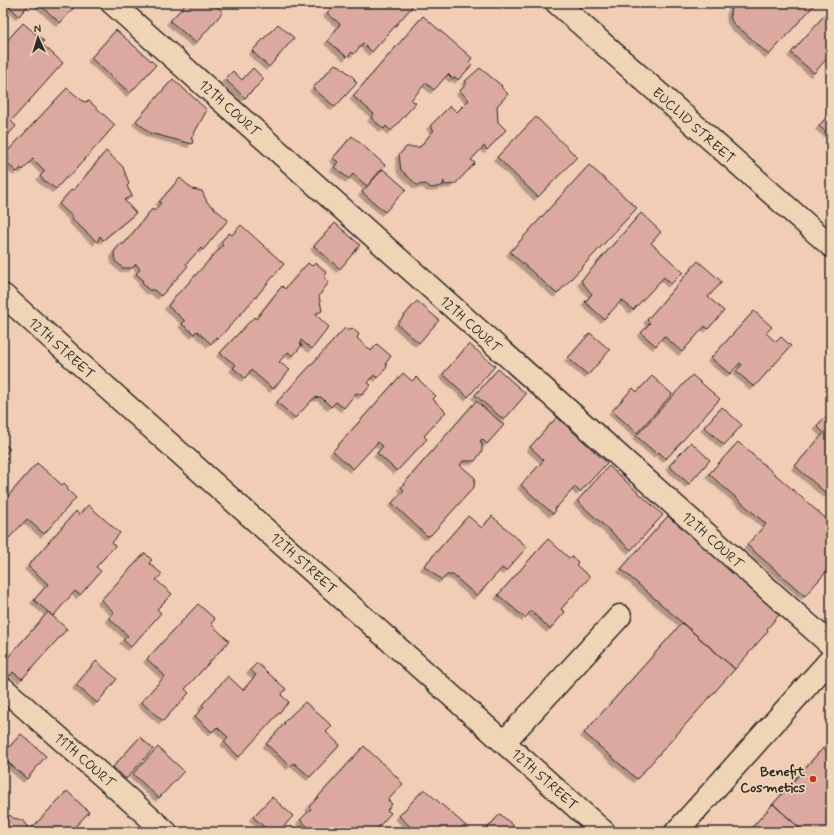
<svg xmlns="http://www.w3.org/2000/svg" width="834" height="835" font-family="Mynerve,sans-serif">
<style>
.building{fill:#dba99f;stroke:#2b2b2b;filter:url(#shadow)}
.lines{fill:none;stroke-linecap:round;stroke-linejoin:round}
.minor-casing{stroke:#2b2b2b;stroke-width:25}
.minor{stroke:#f0d4b6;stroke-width:22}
.poi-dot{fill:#c8321e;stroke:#f0d4b6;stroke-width:1.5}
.labels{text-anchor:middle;stroke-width:3.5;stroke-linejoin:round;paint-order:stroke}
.street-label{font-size:14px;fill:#2b2b2b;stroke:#f0d4b6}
.poi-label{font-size:14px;font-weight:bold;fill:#2b2b2b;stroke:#f0d4b6;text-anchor:end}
</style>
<defs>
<filter id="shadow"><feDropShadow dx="-3.5" dy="3.5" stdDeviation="0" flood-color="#0004"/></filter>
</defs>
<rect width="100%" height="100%" fill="#f2cdb5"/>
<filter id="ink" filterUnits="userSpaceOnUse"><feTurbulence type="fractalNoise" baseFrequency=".025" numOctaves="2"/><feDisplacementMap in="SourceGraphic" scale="8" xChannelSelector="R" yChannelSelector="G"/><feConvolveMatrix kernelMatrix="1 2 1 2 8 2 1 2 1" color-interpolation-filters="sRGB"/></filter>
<g filter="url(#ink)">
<!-- building -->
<path class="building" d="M 6,3 L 30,3 L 19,16 Z
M 38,3 L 78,3 L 60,23 Z
M 187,3 L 216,3 L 214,4 L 223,12 L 196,43 L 170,21 Z
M 336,3 L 408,3 L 412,7 L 372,52 L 363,43 L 354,54 L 352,52 L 347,57 L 328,41 L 340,24 L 327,13 Z
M 734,3 L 816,3 L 769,55 L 744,32 L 736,27 L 731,20 L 730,12 Z
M 831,8 L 831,54 L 814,73 L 791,53 Z
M 423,16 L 472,58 L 469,62 L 472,65 L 458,80 L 455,77 L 453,79 L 448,74 L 434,90 L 426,83 L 411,100 L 416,103 L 391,131 L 386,126 L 384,129 L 371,118 L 374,114 L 353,96 Z
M 23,23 L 44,41 L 42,44 L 63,63 L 11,121 L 16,126 L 3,141 L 3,45 Z
M 278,24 L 294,38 L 269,67 L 252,51 Z
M 116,30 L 156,65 L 130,93 L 91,58 Z
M 335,64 L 338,66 L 339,65 L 355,79 L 354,80 L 357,83 L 335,107 L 313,88 Z
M 253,68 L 264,79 L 245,98 L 225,79 L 233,71 L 242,80 Z
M 480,68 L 502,86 L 501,87 L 508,94 L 497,106 L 498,122 L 506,130 L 487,150 L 484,146 L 471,160 L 475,163 L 455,184 L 444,185 L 444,181 L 442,186 L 431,188 L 426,184 L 417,185 L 401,170 L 399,155 L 406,147 L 420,147 L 434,130 L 430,126 L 450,106 L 457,112 L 469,100 L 460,91 L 467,83 L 465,81 Z
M 173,79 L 207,110 L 191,139 L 193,140 L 192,144 L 150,133 L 136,121 Z
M 67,88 L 84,102 L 89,101 L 115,125 L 70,176 L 69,174 L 56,189 L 43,180 L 40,176 L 45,171 L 33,159 L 23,170 L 21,168 L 17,172 L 6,162 L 9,158 L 5,154 Z
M 831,112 L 831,136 L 819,126 Z
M 536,117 L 577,157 L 538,197 L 497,157 Z
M 352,136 L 385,165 L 367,186 L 353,174 L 349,179 L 334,167 L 338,162 L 333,158 Z
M 106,151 L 123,167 L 129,184 L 127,186 L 132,196 L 124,200 L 136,213 L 103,240 L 100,236 L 97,242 L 72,219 L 73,217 L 59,204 L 72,189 L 74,190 Z
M 589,165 L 637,208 L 557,294 L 510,252 Z
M 383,169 L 406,189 L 385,212 L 362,192 Z
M 180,178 L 192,189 L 202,191 L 207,202 L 228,220 L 203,250 L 201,248 L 186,264 L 188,266 L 161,296 L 154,290 L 149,290 L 143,284 L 142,279 L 136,274 L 140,269 L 136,264 L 132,268 L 123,268 L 115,261 L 114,252 L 120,244 L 124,244 L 152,209 L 154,211 L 161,203 L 159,202 Z
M 641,213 L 661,232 L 651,243 L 683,272 L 671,284 L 664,277 L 633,310 L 622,300 L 604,319 L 585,302 L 592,294 L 581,281 Z
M 335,223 L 360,245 L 340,269 L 314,246 Z
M 241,225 L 284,264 L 255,298 L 218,339 L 216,337 L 211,344 L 197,331 L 194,334 L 182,324 L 185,321 L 168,306 L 176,295 L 183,289 L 223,245 L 221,242 L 229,233 L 232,235 Z
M 698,261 L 722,282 L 708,297 L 724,311 L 708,329 L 705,326 L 682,352 L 664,336 L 656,346 L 641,333 L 650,323 L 647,320 Z
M 308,263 L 312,266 L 316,263 L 327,273 L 324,277 L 329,282 L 319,296 L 322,311 L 315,314 L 329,327 L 312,349 L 301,340 L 300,344 L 302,345 L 293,356 L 288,352 L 279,362 L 290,370 L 273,389 L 251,370 L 245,378 L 233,368 L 236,365 L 220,353 L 254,317 L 256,319 L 282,286 L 285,289 Z
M 417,301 L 439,320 L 419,343 L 397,324 Z
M 754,311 L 772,327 L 766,333 L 776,342 L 781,337 L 791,346 L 754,387 L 736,371 L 742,365 L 740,363 L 730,374 L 711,358 Z
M 345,328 L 349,331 L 352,328 L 359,334 L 357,338 L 371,351 L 377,344 L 391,356 L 386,363 L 387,367 L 378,378 L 374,375 L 368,383 L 371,385 L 362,395 L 356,393 L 344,408 L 336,402 L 331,407 L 321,397 L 314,398 L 295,418 L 277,402 Z
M 590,333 L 610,350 L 588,375 L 568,358 Z
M 469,344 L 495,366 L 468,397 L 443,374 Z
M 498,369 L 526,394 L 504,420 L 475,395 Z
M 403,373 L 412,381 L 416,377 L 436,396 L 433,399 L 446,412 L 424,436 L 427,439 L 397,471 L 377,453 L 383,446 L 378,442 L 353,469 L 333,451 Z
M 692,375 L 720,399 L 666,459 L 659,452 L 657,454 L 636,436 Z
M 652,376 L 672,394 L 637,433 L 612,411 L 633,388 L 637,392 Z
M 476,401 L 504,425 L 487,444 L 482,439 L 480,441 L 482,444 L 482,451 L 475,461 L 463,461 L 460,465 L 475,478 L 474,487 L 431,535 L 427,536 L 392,503 L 404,490 L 401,487 Z
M 722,407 L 742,425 L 724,445 L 704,427 Z
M 557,417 L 607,463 L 580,492 L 575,487 L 555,509 L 556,510 L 553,514 L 521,485 L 544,460 L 530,447 Z
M 825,417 L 831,423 L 831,489 L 827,494 L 795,466 L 824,433 L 817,426 Z
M 691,442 L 710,460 L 689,484 L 669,466 Z
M 738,442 L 831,523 L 831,566 L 805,596 L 747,545 L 766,524 L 709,474 Z
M 3,443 L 10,449 L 4,455 L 8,459 L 3,463 Z
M 37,463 L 62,485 L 64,483 L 68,487 L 67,489 L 76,498 L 44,534 L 27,519 L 9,538 L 3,532 L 3,502 Z
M 609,466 L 663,515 L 631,550 L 577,501 Z
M 88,505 L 120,533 L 112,543 L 115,546 L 96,567 L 101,571 L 80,595 L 75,591 L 53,616 L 34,600 L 48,584 L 28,566 L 76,511 L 79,515 Z
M 468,516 L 482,528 L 492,516 L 527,547 L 506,571 L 502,568 L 477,596 L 453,575 L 447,575 L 442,580 L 424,566 Z
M 668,516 L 674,522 L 675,520 L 782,611 L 767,629 L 768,631 L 735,669 L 621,569 Z
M 548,539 L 569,558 L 571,556 L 578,562 L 576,565 L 590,577 L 561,609 L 565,612 L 550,629 L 531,611 L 525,618 L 498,595 Z
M 145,553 L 152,560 L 149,563 L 162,574 L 156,580 L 172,594 L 157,609 L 161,613 L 131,647 L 123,640 L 128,636 L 109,618 L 114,612 L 101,600 Z
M 198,604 L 215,619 L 211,624 L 229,641 L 185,689 L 189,693 L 163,721 L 141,702 L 165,676 L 147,659 Z
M 48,612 L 67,629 L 22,679 L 13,672 L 10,676 L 3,669 L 3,663 Z
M 682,623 L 735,669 L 637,779 L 584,733 Z
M 96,661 L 117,679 L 97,703 L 76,685 Z
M 257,663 L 286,689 L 281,695 L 289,702 L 239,757 L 224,742 L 228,737 L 217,727 L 212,732 L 195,716 L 204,707 L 202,705 L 228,676 L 243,690 L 256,675 L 250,670 Z
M 305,702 L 332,726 L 326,732 L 340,745 L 310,777 L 294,763 L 290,766 L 266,744 L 285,723 L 284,722 Z
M 21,734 L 46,756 L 27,779 L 3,758 L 3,754 Z
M 140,737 L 153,749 L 126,779 L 113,767 Z
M 364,746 L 399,779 L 399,780 L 403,784 L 388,800 L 392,804 L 387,810 L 391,813 L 374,832 L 314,832 L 300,820 L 311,809 L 309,807 Z
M 158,747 L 184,771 L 159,798 L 133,774 Z
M 823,748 L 831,754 L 831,832 L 804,832 L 773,804 Z
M 424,789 L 473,832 L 416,832 L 399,816 Z
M 67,791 L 89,812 L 70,832 L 3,832 L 3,822 L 10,815 L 13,818 L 22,820 L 30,830 Z
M 272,797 L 293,816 L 279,832 L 270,832 L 253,817 Z
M 773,804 L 804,832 L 748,832 Z
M 500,814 L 521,832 L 484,832 Z"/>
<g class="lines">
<defs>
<path id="minor" d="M 112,3 L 831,645
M 557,3 L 831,246
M 3,295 L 604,832
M 3,688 L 166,832
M 504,742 L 620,616
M 676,832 L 831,659"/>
</defs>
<!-- minor casing -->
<use href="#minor" class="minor-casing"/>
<!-- minor -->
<use href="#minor" class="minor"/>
</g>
</g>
<!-- markers -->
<circle class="poi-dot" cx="813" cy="779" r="4"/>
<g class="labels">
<!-- street labels -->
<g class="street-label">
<text transform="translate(230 108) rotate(42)" y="5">12TH COURT</text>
<text transform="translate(694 125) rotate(42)" y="5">EUCLID STREET</text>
<text transform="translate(471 324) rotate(42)" y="5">12TH COURT</text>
<text transform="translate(62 348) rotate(42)" y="5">12TH STREET</text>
<text transform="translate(713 540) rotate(42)" y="5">12TH COURT</text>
<text transform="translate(304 563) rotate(42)" y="5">12TH STREET</text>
<text transform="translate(85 760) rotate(41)" y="5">11TH COURT</text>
<text transform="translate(545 779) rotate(42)" y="5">12TH STREET</text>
</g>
<!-- poi labels -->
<g class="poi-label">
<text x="805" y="776">Benefit<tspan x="805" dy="16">Cosmetics</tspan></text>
</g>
</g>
<!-- margin -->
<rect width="834" height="835" fill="none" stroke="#f0d4b6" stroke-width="16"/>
<rect x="8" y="8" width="818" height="819" fill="none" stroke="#2b2b2b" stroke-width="1.5" filter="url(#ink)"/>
<!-- north arrow -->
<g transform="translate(38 38) rotate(356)" stroke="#f0d4b6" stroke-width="3" paint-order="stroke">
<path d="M0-3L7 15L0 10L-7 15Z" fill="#2b2b2b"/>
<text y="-6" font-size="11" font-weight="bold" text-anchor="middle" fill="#2b2b2b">N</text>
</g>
</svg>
